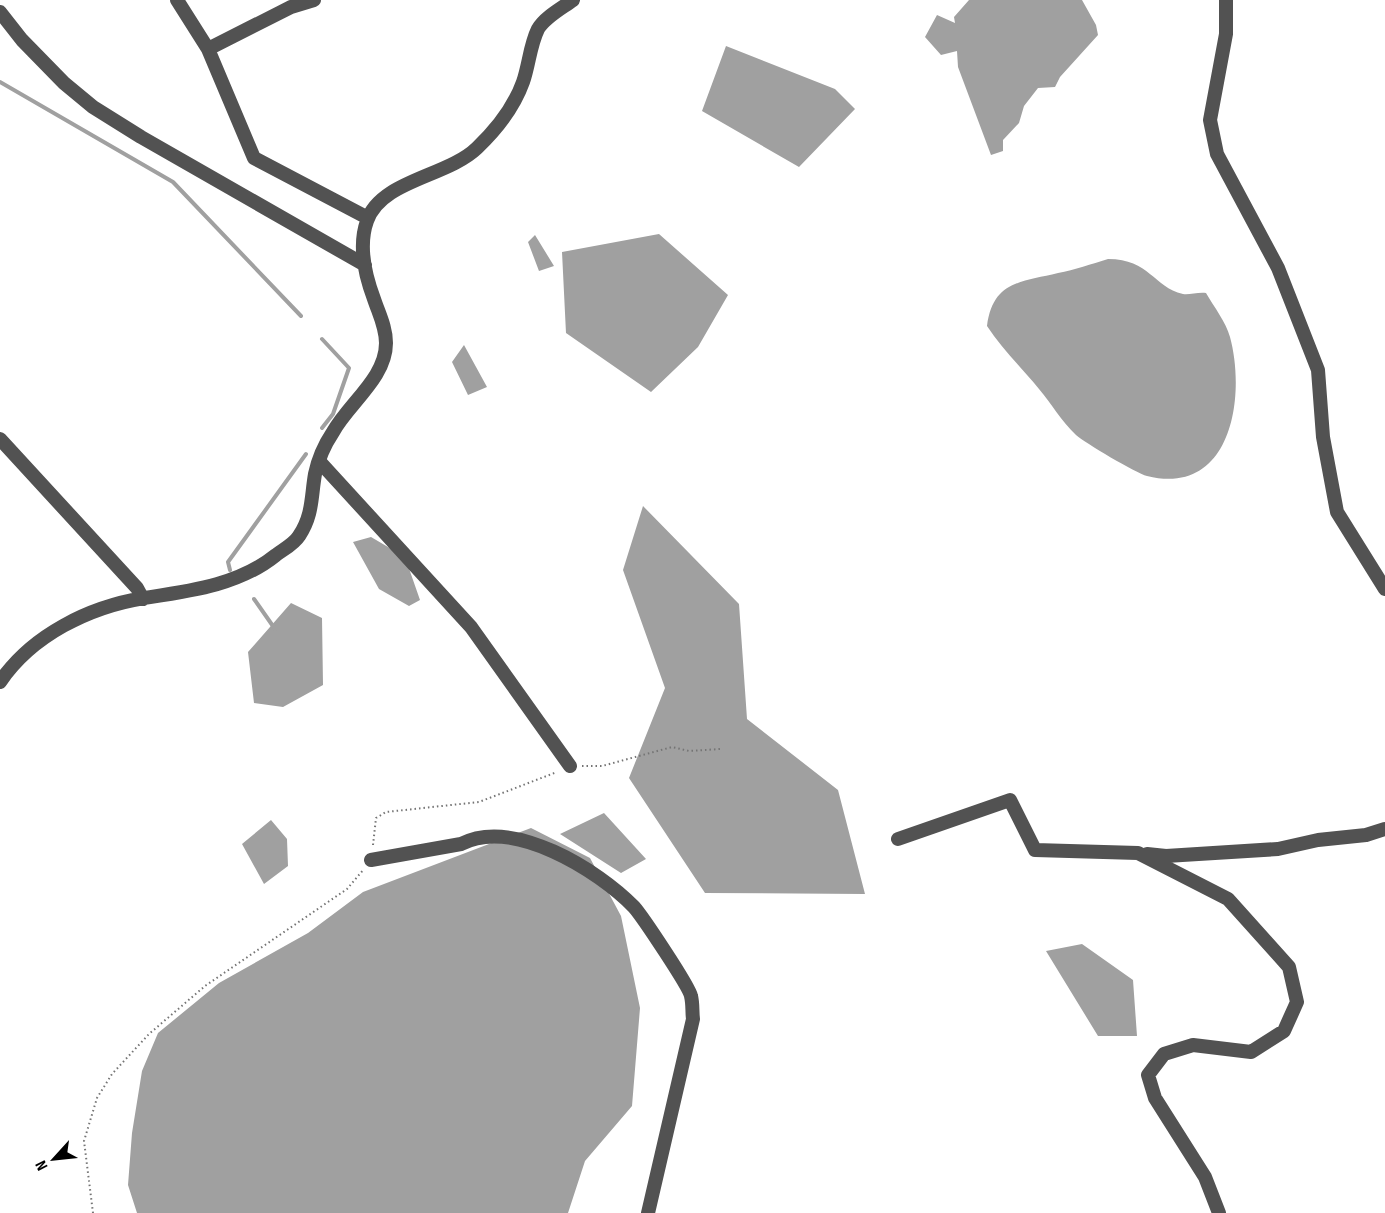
<svg xmlns="http://www.w3.org/2000/svg" width="1385" height="1213" font-family="'Sofia Sans Condensed',sans-serif">
<style>
.water{fill:#a0a0a0}
.lines{fill:none;stroke-linecap:round;stroke-linejoin:round}
.stream{stroke:#a0a0a0;stroke-width:4}
.path{stroke:#747474;stroke-width:2;stroke-dasharray:1.5 3;stroke-linecap:butt}
.minor{stroke:#525252;stroke-width:14}
</style>
<rect width="100%" height="100%" fill="#fff"/>
<!-- water -->
<path class="water" d="M 969,0 L 1082,0 L 1096,25 L 1098,35 L 1060,77 L 1055,87 L 1038,88 L 1024,106 L 1019,123 L 1003,140 L 1003,151 L 991,155 L 958,67 L 957,51 L 941,55 L 925,37 L 937,15 L 955,23 L 954,17 Z
M 726,46 L 835,89 L 855,109 L 799,167 L 702,111 Z
M 659,234 L 728,295 L 698,347 L 651,392 L 566,333 L 562,252 Z
M 535,235 L 554,266 L 539,271 L 528,242 Z
M 1108,259 C 1150,259 1153,287 1183,294 C 1189,295 1198,292 1206,293 C 1214,307 1226,322 1230,337 C 1246,396 1232,497 1147,476 C 1136,473 1085,443 1076,435 C 1062,422 1051,403 1039,389 C 1021,367 1002,349 987,326 C 993,281 1021,282 1058,273 C 1075,270 1091,264 1108,259 Z
M 464,345 L 487,387 L 468,395 L 452,362 Z
M 643,506 L 739,604 L 747,719 L 838,790 L 865,894 L 705,893 L 629,778 L 665,688 L 623,570 Z
M 371,537 L 405,557 L 420,600 L 409,606 L 379,589 L 353,542 Z
M 291,603 L 322,618 L 323,685 L 283,707 L 254,703 L 248,652 Z
M 604,813 L 646,859 L 621,873 L 560,834 Z
M 271,820 L 287,839 L 288,866 L 264,884 L 242,844 Z
M 531,828 L 590,858 L 621,916 L 640,1008 L 632,1106 L 585,1161 L 568,1213 L 137,1213 L 128,1185 L 132,1133 L 142,1071 L 158,1033 L 219,983 L 308,933 L 363,892 Z
M 1082,944 L 1133,980 L 1137,1036 L 1098,1036 L 1046,951 Z"/>
<g class="lines">
<!-- stream -->
<path class="stream" d="M 0,82 L 173,182 L 301,316
M 322,339 L 349,368 L 333,414 L 322,428
M 230,570 L 228,562 L 306,454
M 254,599 L 275,629"/>
<!-- path -->
<path class="path" d="M 582,766 L 602,766 L 672,747 L 689,751 L 720,749
M 373,845 L 376,818 L 386,812 L 479,802 L 557,772
M 93,1213 L 84,1141 L 97,1098 L 112,1074 L 149,1034 L 205,986 L 347,889 L 364,869"/>
<!-- minor -->
<path class="minor" d="M 177,0 L 208,49 L 254,158 L 368,218
M 1226,0 L 1226,34 L 1210,120 L 1217,154 L 1278,268 L 1318,370 L 1323,437 L 1337,512 L 1385,589
M 0,12 L 22,40 L 64,83 L 93,107 L 141,137 L 365,265
M 208,49 L 291,7 L 314,0
M 0,439 L 137,588 L 143,599
M 319,461 L 471,627 L 570,766
M 0,682 C 32,635 89,607 144,598 C 191,591 239,585 276,555 C 284,549 294,544 299,536 C 313,515 311,497 315,474 C 318,460 325,444 333,432 C 349,403 386,378 386,343 C 386,327 379,314 374,299 C 365,275 358,246 367,221 C 381,180 447,177 477,148 C 496,130 514,107 523,82 C 529,65 530,45 538,29 C 545,17 562,8 573,0
M 898,839 L 1010,800 L 1035,850 L 1138,853 L 1228,899 L 1289,967 L 1297,1002 L 1284,1031 L 1251,1052 L 1193,1045 L 1164,1054 L 1148,1075 L 1155,1098 L 1205,1177 L 1219,1213
M 1147,854 L 1166,856 L 1278,849 L 1318,840 L 1366,835 L 1385,829
M 371,860 L 461,844 C 513,817 598,870 634,907 C 642,916 689,986 691,996 C 693,1004 692,1012 693,1019 L 648,1213"/>
</g>
<!-- north arrow -->
<g transform="translate(54 1159) rotate(243)" stroke="#ffffff" stroke-width="4.5" paint-order="stroke">
<path d="M0-4.5L10 22L0 15L-10 22Z" fill="#000000"/>
<text y="-9" font-size="16" font-weight="bold" text-anchor="middle" fill="#000000">N</text>
</g>
</svg>
